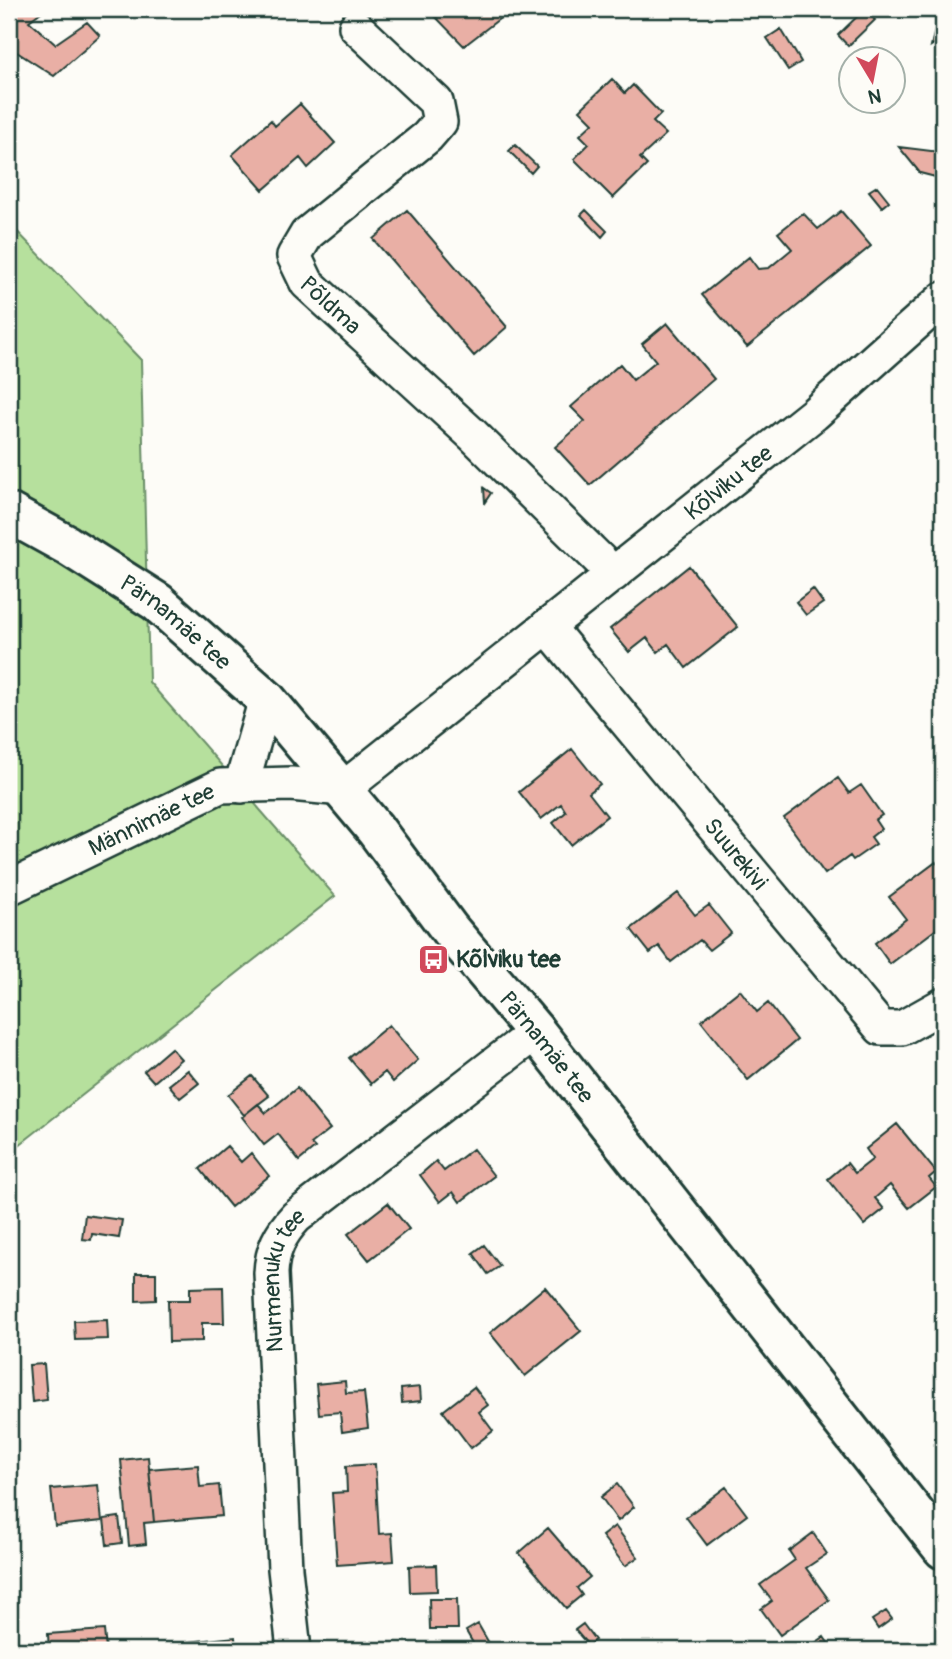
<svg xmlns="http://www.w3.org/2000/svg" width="952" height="1659" font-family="Pangolin,sans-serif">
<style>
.green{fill:#b6e09d;stroke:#6a8e68;stroke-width:2}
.building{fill:#e9afa5;stroke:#1f3d34;stroke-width:2}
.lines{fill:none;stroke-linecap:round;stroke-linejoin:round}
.minor-casing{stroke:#1f3d34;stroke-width:38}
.major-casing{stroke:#1f3d34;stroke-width:44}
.minor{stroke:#fdfcf7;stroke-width:33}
.major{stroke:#fdfcf7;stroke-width:38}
.labels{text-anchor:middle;stroke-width:7;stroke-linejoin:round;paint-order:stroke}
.street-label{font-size:23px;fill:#1f3d34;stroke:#fdfcf7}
.poi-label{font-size:23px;font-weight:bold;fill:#1f3d34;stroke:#fdfcf7;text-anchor:start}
</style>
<rect width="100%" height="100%" fill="#fdfcf7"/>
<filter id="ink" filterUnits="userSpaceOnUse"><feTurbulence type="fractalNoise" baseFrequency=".0143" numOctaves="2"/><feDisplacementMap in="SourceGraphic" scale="14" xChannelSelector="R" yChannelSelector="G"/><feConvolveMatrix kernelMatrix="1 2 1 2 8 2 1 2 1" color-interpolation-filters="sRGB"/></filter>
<g filter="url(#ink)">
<!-- green -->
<path class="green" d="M 9,223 L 141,360 L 149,682 L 335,896 L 9,1153 Z"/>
<!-- building -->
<path class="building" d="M 9,9 L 45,9 L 29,21 L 55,44 L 87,22 L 100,36 L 54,76 L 9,47 Z
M 428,9 L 512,9 L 464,46 Z
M 865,9 L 875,20 L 848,46 L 838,35 Z
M 940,9 L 943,9 L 943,38 L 931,46 Z
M 781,29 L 801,62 L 788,70 L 767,38 Z
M 612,79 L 625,93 L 633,85 L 661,114 L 653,122 L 666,134 L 640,158 L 647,165 L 613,198 L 574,159 L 589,144 L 580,135 L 593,123 L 580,110 Z
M 300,104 L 335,143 L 308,168 L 300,158 L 263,190 L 232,155 L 271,120 L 275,126 Z
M 515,145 L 537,166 L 531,173 L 509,151 Z
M 899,147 L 939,152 L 943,148 L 943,179 L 920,173 Z
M 877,186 L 889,201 L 882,207 L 869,191 Z
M 407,210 L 507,327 L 474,356 L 373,239 Z
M 586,210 L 607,231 L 602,237 L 581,215 Z
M 841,211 L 871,246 L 747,347 L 702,295 L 749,257 L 758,269 L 769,268 L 792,249 L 778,233 L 803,213 L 818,229 Z
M 667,323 L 714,379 L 590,485 L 555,447 L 585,421 L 571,407 L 620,364 L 633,380 L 656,361 L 642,344 Z
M 484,488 L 491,493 L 485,502 Z
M 689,566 L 738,627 L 686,668 L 668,644 L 658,652 L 647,638 L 629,652 L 610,629 Z
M 813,589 L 823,603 L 806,615 L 796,602 Z
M 572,749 L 600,784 L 589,793 L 607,816 L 571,845 L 553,823 L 566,812 L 561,804 L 541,819 L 519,792 Z
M 838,778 L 849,793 L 861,785 L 882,815 L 875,820 L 881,829 L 871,837 L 876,844 L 853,860 L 850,856 L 825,874 L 784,818 Z
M 936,862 L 943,871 L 943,924 L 890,964 L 875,943 L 906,919 L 889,897 Z
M 678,893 L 695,915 L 709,905 L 731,933 L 709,950 L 700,940 L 671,962 L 659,946 L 650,953 L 631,929 Z
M 429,952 L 440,966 L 434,970 L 423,956 Z
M 740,990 L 757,1012 L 768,1003 L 797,1040 L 748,1080 L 701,1021 Z
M 389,1025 L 418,1060 L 393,1082 L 385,1072 L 371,1084 L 349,1058 Z
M 171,1048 L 181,1059 L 154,1082 L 144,1071 Z
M 188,1070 L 199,1083 L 180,1098 L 169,1085 Z
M 252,1076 L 269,1096 L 244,1115 L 228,1095 Z
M 297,1088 L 330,1129 L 311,1144 L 315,1148 L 299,1161 L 278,1134 L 264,1145 L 242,1117 L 258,1104 L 266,1113 Z
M 897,1124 L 936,1172 L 929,1178 L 936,1187 L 909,1208 L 890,1185 L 875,1198 L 884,1209 L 864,1225 L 828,1179 L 847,1163 L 855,1173 L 873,1159 L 866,1149 Z
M 227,1146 L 241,1162 L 251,1153 L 269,1176 L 231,1207 L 200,1169 Z
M 473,1149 L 494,1176 L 460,1202 L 453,1192 L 440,1202 L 420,1175 L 436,1161 L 444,1171 Z
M 388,1203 L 409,1229 L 369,1260 L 348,1234 Z
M 85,1215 L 122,1220 L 119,1238 L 92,1234 L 91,1240 L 82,1239 Z
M 484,1245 L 500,1266 L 488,1274 L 473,1253 Z
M 136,1273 L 156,1273 L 156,1300 L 136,1301 Z
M 223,1287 L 224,1323 L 202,1323 L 202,1341 L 169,1342 L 168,1300 L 190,1300 L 190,1288 Z
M 545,1287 L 581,1331 L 525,1376 L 490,1333 Z
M 107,1320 L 108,1339 L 75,1340 L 74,1321 Z
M 44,1364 L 47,1400 L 32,1402 L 29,1365 Z
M 345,1381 L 346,1393 L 364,1392 L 368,1428 L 342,1432 L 340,1412 L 319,1414 L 316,1384 Z
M 420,1387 L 421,1401 L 402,1403 L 401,1389 Z
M 474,1387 L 488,1405 L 479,1412 L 493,1431 L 471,1448 L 443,1411 Z
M 148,1457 L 154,1522 L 144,1523 L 146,1544 L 129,1546 L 121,1460 Z
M 375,1464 L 379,1534 L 392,1533 L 394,1561 L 337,1565 L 332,1493 L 347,1492 L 346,1466 Z
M 198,1465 L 200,1487 L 219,1485 L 222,1516 L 154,1522 L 149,1469 Z
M 617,1484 L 634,1507 L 618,1521 L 601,1497 Z
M 98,1485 L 102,1521 L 55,1526 L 51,1489 Z
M 726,1487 L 747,1515 L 707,1545 L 686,1517 Z
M 119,1517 L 122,1543 L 107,1545 L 104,1519 Z
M 615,1526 L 638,1557 L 625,1566 L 602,1536 Z
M 548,1528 L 590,1577 L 577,1588 L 582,1595 L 566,1608 L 519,1553 Z
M 813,1533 L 827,1554 L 806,1568 L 829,1600 L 780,1635 L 761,1609 L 772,1601 L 760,1585 L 795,1560 L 789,1551 Z
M 436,1565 L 437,1591 L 410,1592 L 409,1566 Z
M 429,1599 L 457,1599 L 458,1629 L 430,1629 Z
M 886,1611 L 892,1619 L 878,1629 L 872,1620 Z
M 478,1624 L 493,1650 L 477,1650 L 466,1631 Z
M 583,1624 L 595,1640 L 588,1645 L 575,1630 Z
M 104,1630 L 106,1650 L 49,1650 L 48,1634 Z
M 235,1637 L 236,1650 L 189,1650 L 188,1642 Z
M 824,1637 L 833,1650 L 805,1650 Z"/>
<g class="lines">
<defs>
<g id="minor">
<path id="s1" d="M 356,27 L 436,102 L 440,122 L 427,137 L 307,234 L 294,256 L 307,283 L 473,435 L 614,574"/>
<path id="s2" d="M 547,626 L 881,1028 L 902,1028 L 943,1005"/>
<path d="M 241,786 L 266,699"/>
<path id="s3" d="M 9,888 L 220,786 L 291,784 L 343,789 L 814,414 L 943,299"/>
<path id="s4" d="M 294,1650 L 285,1569 L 271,1273 C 272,1250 280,1234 296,1217 L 536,1032"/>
</g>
<g id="major">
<path id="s5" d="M 9,513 L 67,545 L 157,602 L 266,699 L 375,829 L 450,930 L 536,1032 L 943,1549"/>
</g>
</defs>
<!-- minor casing -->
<use href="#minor" class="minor-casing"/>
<!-- major casing -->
<use href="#major" class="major-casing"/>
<!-- minor -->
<use href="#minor" class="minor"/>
<!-- major -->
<use href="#major" class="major"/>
</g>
</g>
<!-- icons -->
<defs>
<symbol id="bus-square" viewBox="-11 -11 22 22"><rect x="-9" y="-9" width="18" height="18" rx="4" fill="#d1495b" stroke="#fdfcf7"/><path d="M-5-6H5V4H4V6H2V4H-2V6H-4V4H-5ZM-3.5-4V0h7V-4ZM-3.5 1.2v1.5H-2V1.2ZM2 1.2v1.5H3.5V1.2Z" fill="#fff"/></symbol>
</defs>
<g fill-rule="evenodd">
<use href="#bus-square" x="416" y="942" width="35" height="35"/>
</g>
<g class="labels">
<!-- street labels -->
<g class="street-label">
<text dy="8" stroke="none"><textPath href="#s1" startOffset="392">Põldma</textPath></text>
<text dy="8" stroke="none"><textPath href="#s3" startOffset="850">Kõlviku tee</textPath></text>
<text dy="8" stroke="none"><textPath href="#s5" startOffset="200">Pärnamäe tee</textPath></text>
<text dy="8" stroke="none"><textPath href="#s3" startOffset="158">Männimäe tee</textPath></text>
<text dy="8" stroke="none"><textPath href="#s2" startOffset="296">Suurekivi</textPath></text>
<text dy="8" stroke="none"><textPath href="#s5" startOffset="766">Pärnamäe tee</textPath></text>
<text dy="8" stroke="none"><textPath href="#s4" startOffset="373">Nurmenuku tee</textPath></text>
</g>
<!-- poi labels -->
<g class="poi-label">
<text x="456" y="967">Kõlviku tee</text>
</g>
</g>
<!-- margin -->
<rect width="952" height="1659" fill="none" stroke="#fdfcf7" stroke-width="35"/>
<rect x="18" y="18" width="917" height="1624" fill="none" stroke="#1f3d34" stroke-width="2.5" filter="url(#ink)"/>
<!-- north arrow -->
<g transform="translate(872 80) rotate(170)"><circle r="33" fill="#fdfcf7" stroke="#a4b0a9" stroke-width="2"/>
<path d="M0-5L12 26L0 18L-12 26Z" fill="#d1495b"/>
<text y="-10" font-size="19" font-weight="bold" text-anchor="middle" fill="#1f3d34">N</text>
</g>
</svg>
